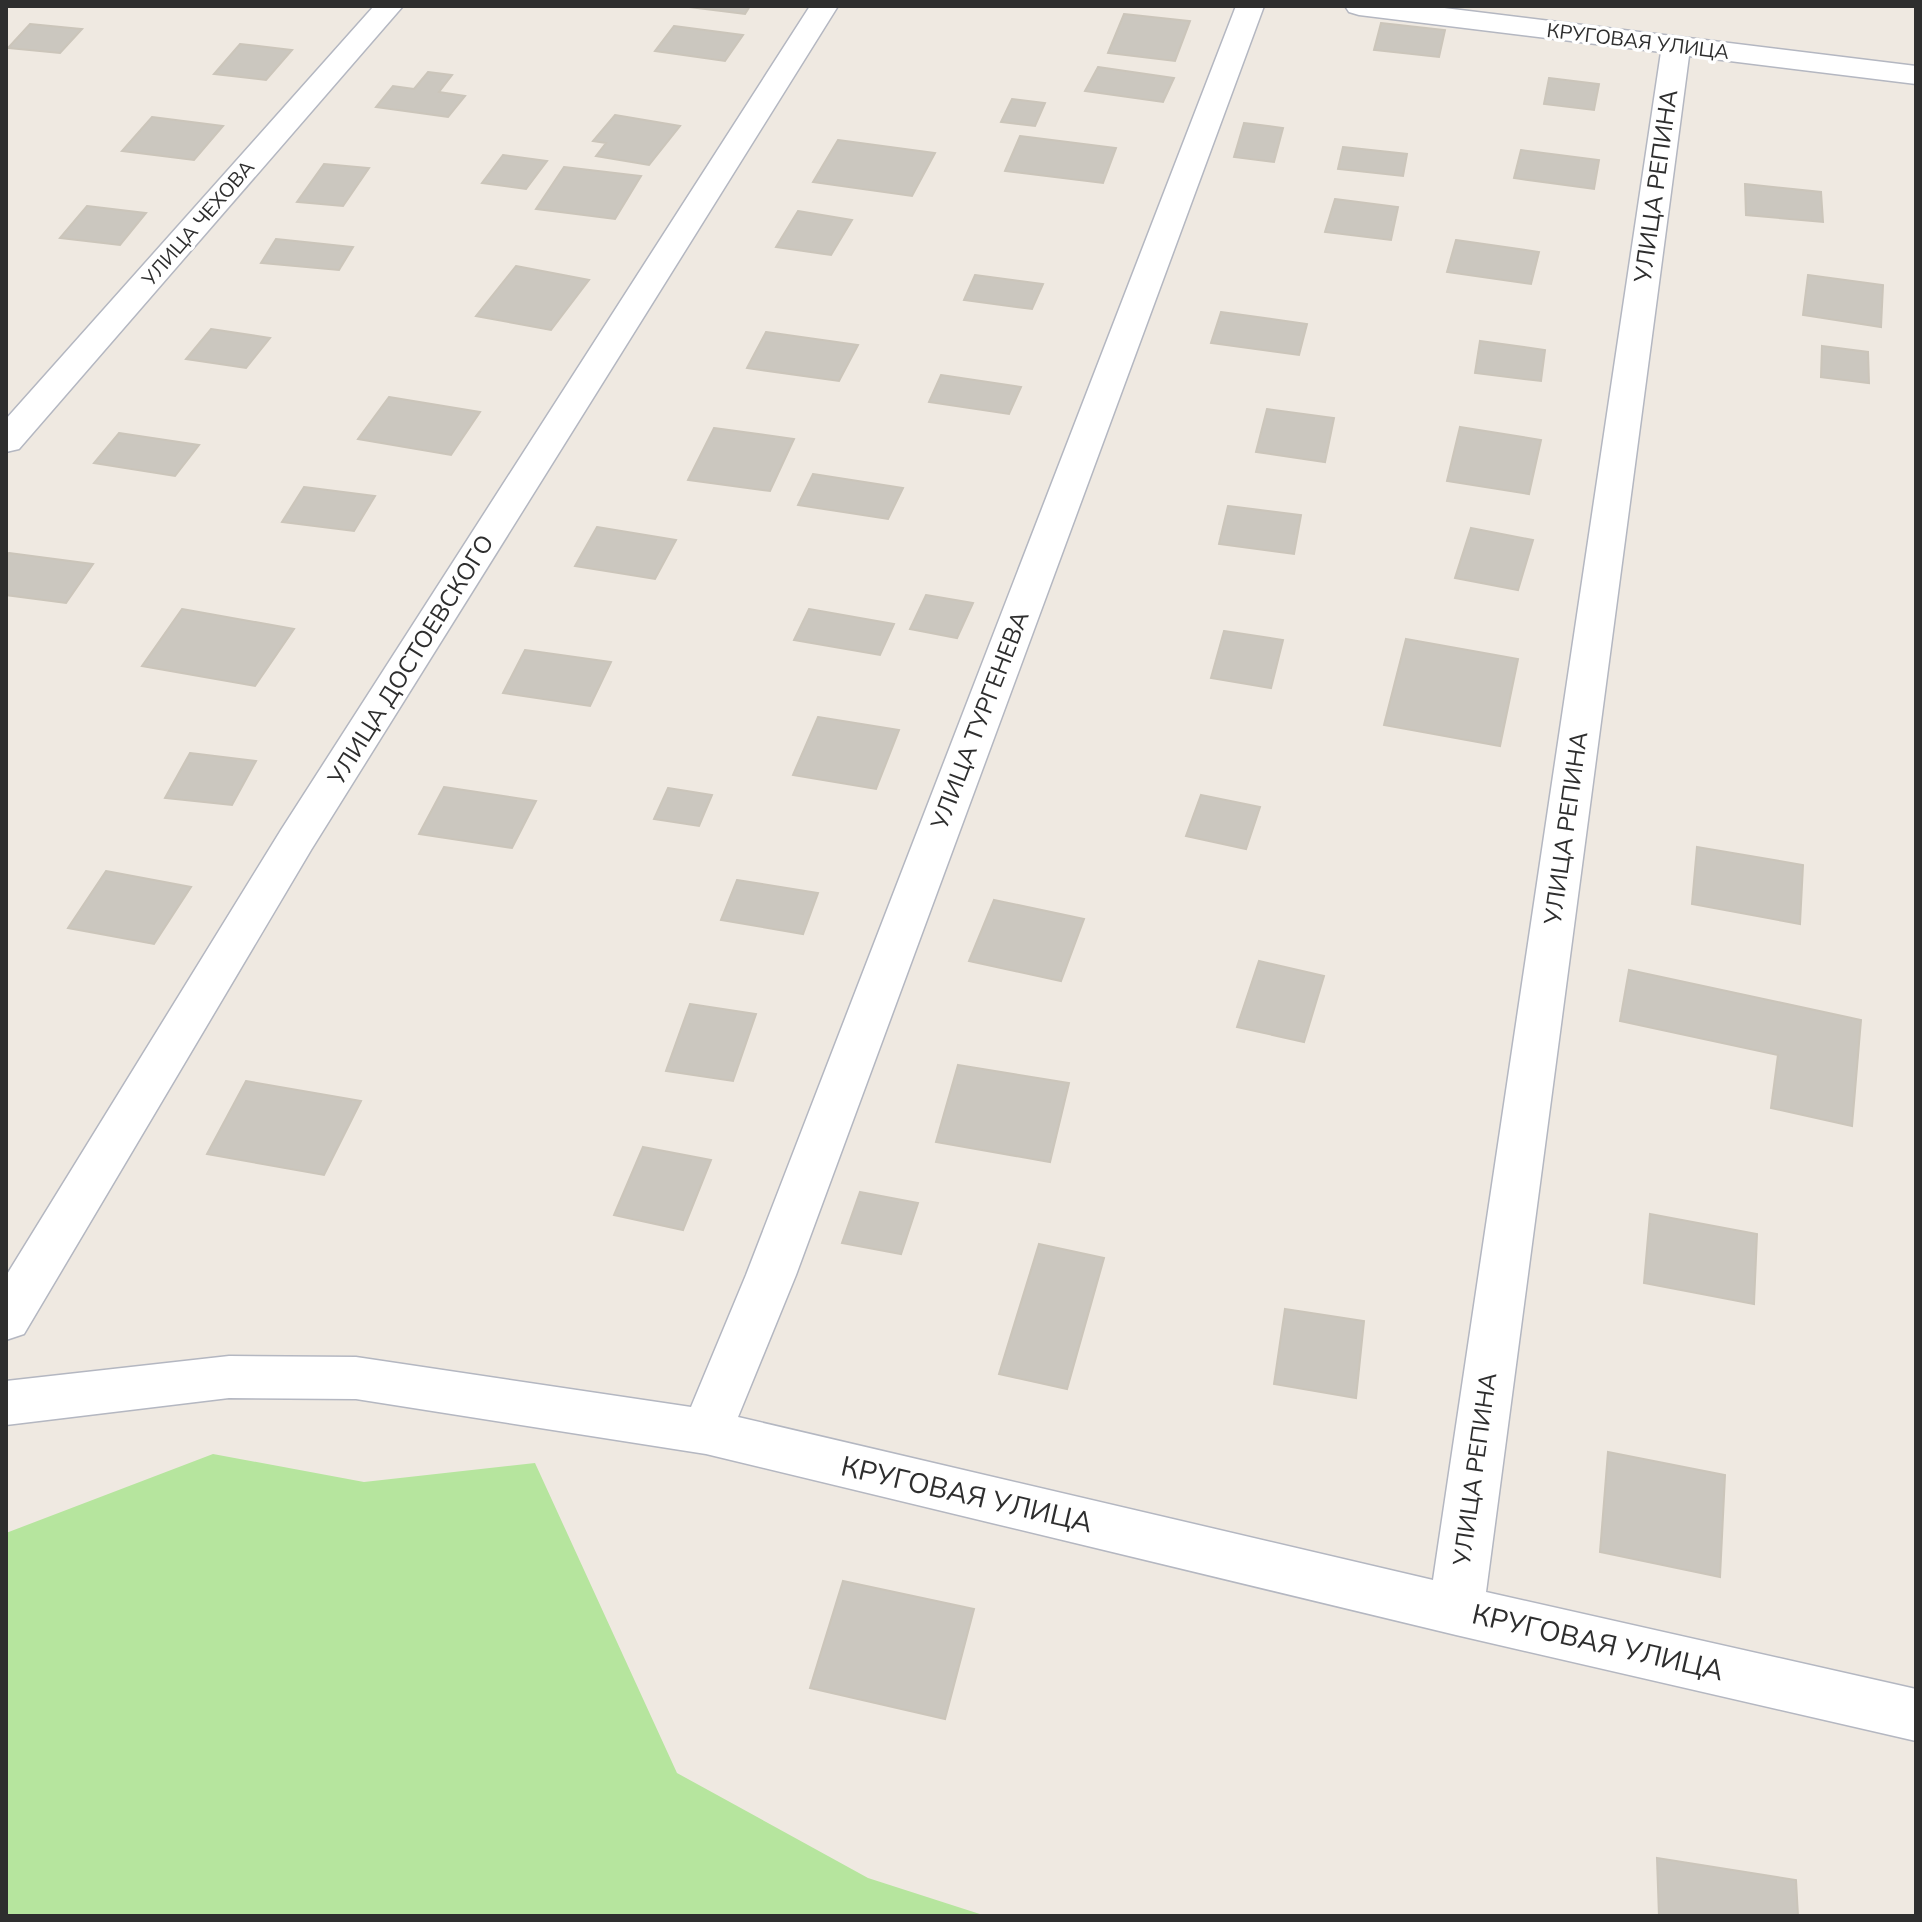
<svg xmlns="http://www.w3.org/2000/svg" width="1922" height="1922" font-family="'Nunito Sans',sans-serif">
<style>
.green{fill:#b6e59e}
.building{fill:#cbc7bf;stroke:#cbc5ba;stroke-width:2}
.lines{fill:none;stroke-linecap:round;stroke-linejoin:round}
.street-casing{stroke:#b4b7c1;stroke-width:3}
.street{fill:#fff;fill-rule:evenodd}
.labels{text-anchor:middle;stroke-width:7;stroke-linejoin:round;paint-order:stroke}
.far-street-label{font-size:20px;fill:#2e2e2e;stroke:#fff}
.street-label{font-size:24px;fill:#2e2e2e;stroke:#fff}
.near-street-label{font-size:28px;fill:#2e2e2e;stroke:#fff}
</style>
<rect width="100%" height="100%" fill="#efe9e1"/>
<!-- green -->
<path class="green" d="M 213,1454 L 364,1482 L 535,1463 L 677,1773 L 868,1878 L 986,1916 L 6,1916 L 6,1533 Z"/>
<!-- building -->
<path class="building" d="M 681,6 L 750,6 L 745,14 Z
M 1124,14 L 1190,21 L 1175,61 L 1108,53 Z
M 1381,23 L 1445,30 L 1439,57 L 1374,50 Z
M 30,24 L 82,29 L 60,53 L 8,48 Z
M 674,26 L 743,35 L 725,61 L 655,51 Z
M 240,44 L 292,50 L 266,80 L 214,74 Z
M 1098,67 L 1174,78 L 1163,102 L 1085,91 Z
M 428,72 L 452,75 L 439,92 L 465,96 L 448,117 L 376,107 L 393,86 L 414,89 Z
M 1549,78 L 1599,84 L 1594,110 L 1544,104 Z
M 1012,99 L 1045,103 L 1035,126 L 1001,122 Z
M 615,115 L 680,126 L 649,165 L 596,156 L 606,143 L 593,141 Z
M 152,117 L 223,126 L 194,160 L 122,151 Z
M 1244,123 L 1283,128 L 1274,162 L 1234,157 Z
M 1020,136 L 1116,148 L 1103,183 L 1005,171 Z
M 838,140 L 935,153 L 912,196 L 813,182 Z
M 1343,147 L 1407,154 L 1403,176 L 1338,169 Z
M 1521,150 L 1599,160 L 1594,189 L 1514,178 Z
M 503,155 L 547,161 L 526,189 L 482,183 Z
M 324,164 L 369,168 L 343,206 L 297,202 Z
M 564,167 L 641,176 L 615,219 L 536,209 Z
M 1745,184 L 1821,192 L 1823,222 L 1746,215 Z
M 1335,199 L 1398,207 L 1391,240 L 1325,232 Z
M 87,206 L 146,213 L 120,245 L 60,238 Z
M 798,211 L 852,220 L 831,255 L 776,247 Z
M 276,239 L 353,247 L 339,270 L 261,263 Z
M 1456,240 L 1539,252 L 1531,284 L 1447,272 Z
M 516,266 L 589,280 L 551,330 L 476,316 Z
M 975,275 L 1043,284 L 1032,309 L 964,300 Z
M 1808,275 L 1883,285 L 1881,327 L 1803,315 Z
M 1221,312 L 1307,324 L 1299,355 L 1211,343 Z
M 211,329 L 270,338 L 246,368 L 186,359 Z
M 766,332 L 858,345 L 839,381 L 747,368 Z
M 1480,341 L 1545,350 L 1541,381 L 1475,373 Z
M 1822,346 L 1868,352 L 1869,383 L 1821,377 Z
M 941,375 L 1021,387 L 1009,414 L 929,402 Z
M 389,397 L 480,412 L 451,455 L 358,439 Z
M 1267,409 L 1334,418 L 1325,462 L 1256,452 Z
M 1460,427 L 1541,440 L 1529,494 L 1447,481 Z
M 714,428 L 794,439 L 770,491 L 688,480 Z
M 119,433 L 199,445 L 175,476 L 94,463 Z
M 813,474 L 903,488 L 888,519 L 798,505 Z
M 304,487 L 375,496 L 354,531 L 282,522 Z
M 1228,506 L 1301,515 L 1294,554 L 1219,544 Z
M 597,527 L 676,540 L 655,579 L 575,566 Z
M 1471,528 L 1533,540 L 1518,590 L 1455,578 Z
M 9,553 L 93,564 L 66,603 L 6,595 L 6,558 Z
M 926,595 L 973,603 L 957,638 L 910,629 Z
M 182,609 L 294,629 L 255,686 L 142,666 Z
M 809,609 L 894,624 L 880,655 L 794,640 Z
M 1224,631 L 1283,640 L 1271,688 L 1211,678 Z
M 1406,639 L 1518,659 L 1500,746 L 1384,725 Z
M 525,650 L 611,662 L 590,706 L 503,693 Z
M 818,717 L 899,730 L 876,789 L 793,775 Z
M 190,753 L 256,761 L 232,805 L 165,798 Z
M 444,787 L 536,801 L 512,848 L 419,834 Z
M 668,788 L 712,795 L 699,826 L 654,819 Z
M 1201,795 L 1260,807 L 1246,849 L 1186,836 Z
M 1697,847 L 1803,865 L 1800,924 L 1692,904 Z
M 106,871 L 191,887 L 154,944 L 68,928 Z
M 737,880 L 818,893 L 803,934 L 721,920 Z
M 994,900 L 1084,919 L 1061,981 L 969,961 Z
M 1259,961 L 1324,976 L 1304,1042 L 1237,1027 Z
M 1629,970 L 1861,1020 L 1852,1126 L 1771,1108 L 1778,1055 L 1620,1021 Z
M 690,1004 L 756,1014 L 733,1081 L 666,1071 Z
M 958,1065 L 1069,1083 L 1050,1162 L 936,1142 Z
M 246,1081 L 361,1101 L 324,1175 L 207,1154 Z
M 643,1147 L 711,1160 L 683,1230 L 614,1215 Z
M 860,1192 L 918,1203 L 901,1254 L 842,1243 Z
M 1650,1214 L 1757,1234 L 1754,1304 L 1644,1283 Z
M 1039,1244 L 1104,1258 L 1067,1389 L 999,1374 Z
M 1285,1309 L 1364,1321 L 1356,1398 L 1274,1384 Z
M 1608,1452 L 1725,1475 L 1720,1577 L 1600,1552 Z
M 843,1581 L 974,1609 L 945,1719 L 810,1688 Z
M 1657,1858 L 1796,1880 L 1798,1916 L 1659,1916 Z"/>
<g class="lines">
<defs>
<path id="street" d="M 374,6 L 403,6 L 19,449 L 6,452 L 6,419 Z
M 810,6 L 838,6 L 311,850 L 24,1334 L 6,1340 L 6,1276 L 281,830 Z
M 1236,6 L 1264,6 L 796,1275 L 738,1417 L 1433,1580 L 1661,52 L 1359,15 L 1349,12 L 1345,6 L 1428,6 L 1916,66 L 1916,84 L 1689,56 L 1486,1592 L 1916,1689 L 1916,1741 L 1456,1635 L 706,1454 L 356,1399 L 229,1398 L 6,1425 L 6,1381 L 229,1356 L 356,1357 L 691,1407 L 746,1275 Z"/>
</defs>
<!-- street casing -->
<use href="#street" class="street-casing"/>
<!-- street -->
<use href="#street" class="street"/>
</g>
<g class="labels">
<!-- far-street labels -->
<g class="far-street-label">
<text transform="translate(1638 41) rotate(7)" y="7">КРУГОВАЯ УЛИЦА</text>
<text transform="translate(198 223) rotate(-49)" y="7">УЛИЦА ЧЕХОВА</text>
</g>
<!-- street labels -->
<g class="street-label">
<text transform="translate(1656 186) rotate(-82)" y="8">УЛИЦА РЕПИНА</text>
<text transform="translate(411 660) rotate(-58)" y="8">УЛИЦА ДОСТОЕВСКОГО</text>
<text transform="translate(980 720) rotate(-69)" y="8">УЛИЦА ТУРГЕНЕВА</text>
<text transform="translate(1566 828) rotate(-82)" y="8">УЛИЦА РЕПИНА</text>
<text transform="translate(1475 1469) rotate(-82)" y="8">УЛИЦА РЕПИНА</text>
</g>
<!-- near-street labels -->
<g class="near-street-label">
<text transform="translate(967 1494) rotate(13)" y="10">КРУГОВАЯ УЛИЦА</text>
<text transform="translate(1598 1642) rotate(13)" y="10">КРУГОВАЯ УЛИЦА</text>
</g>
</g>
<!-- border -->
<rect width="1922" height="1922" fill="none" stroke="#2e2e2e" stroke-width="16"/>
</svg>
